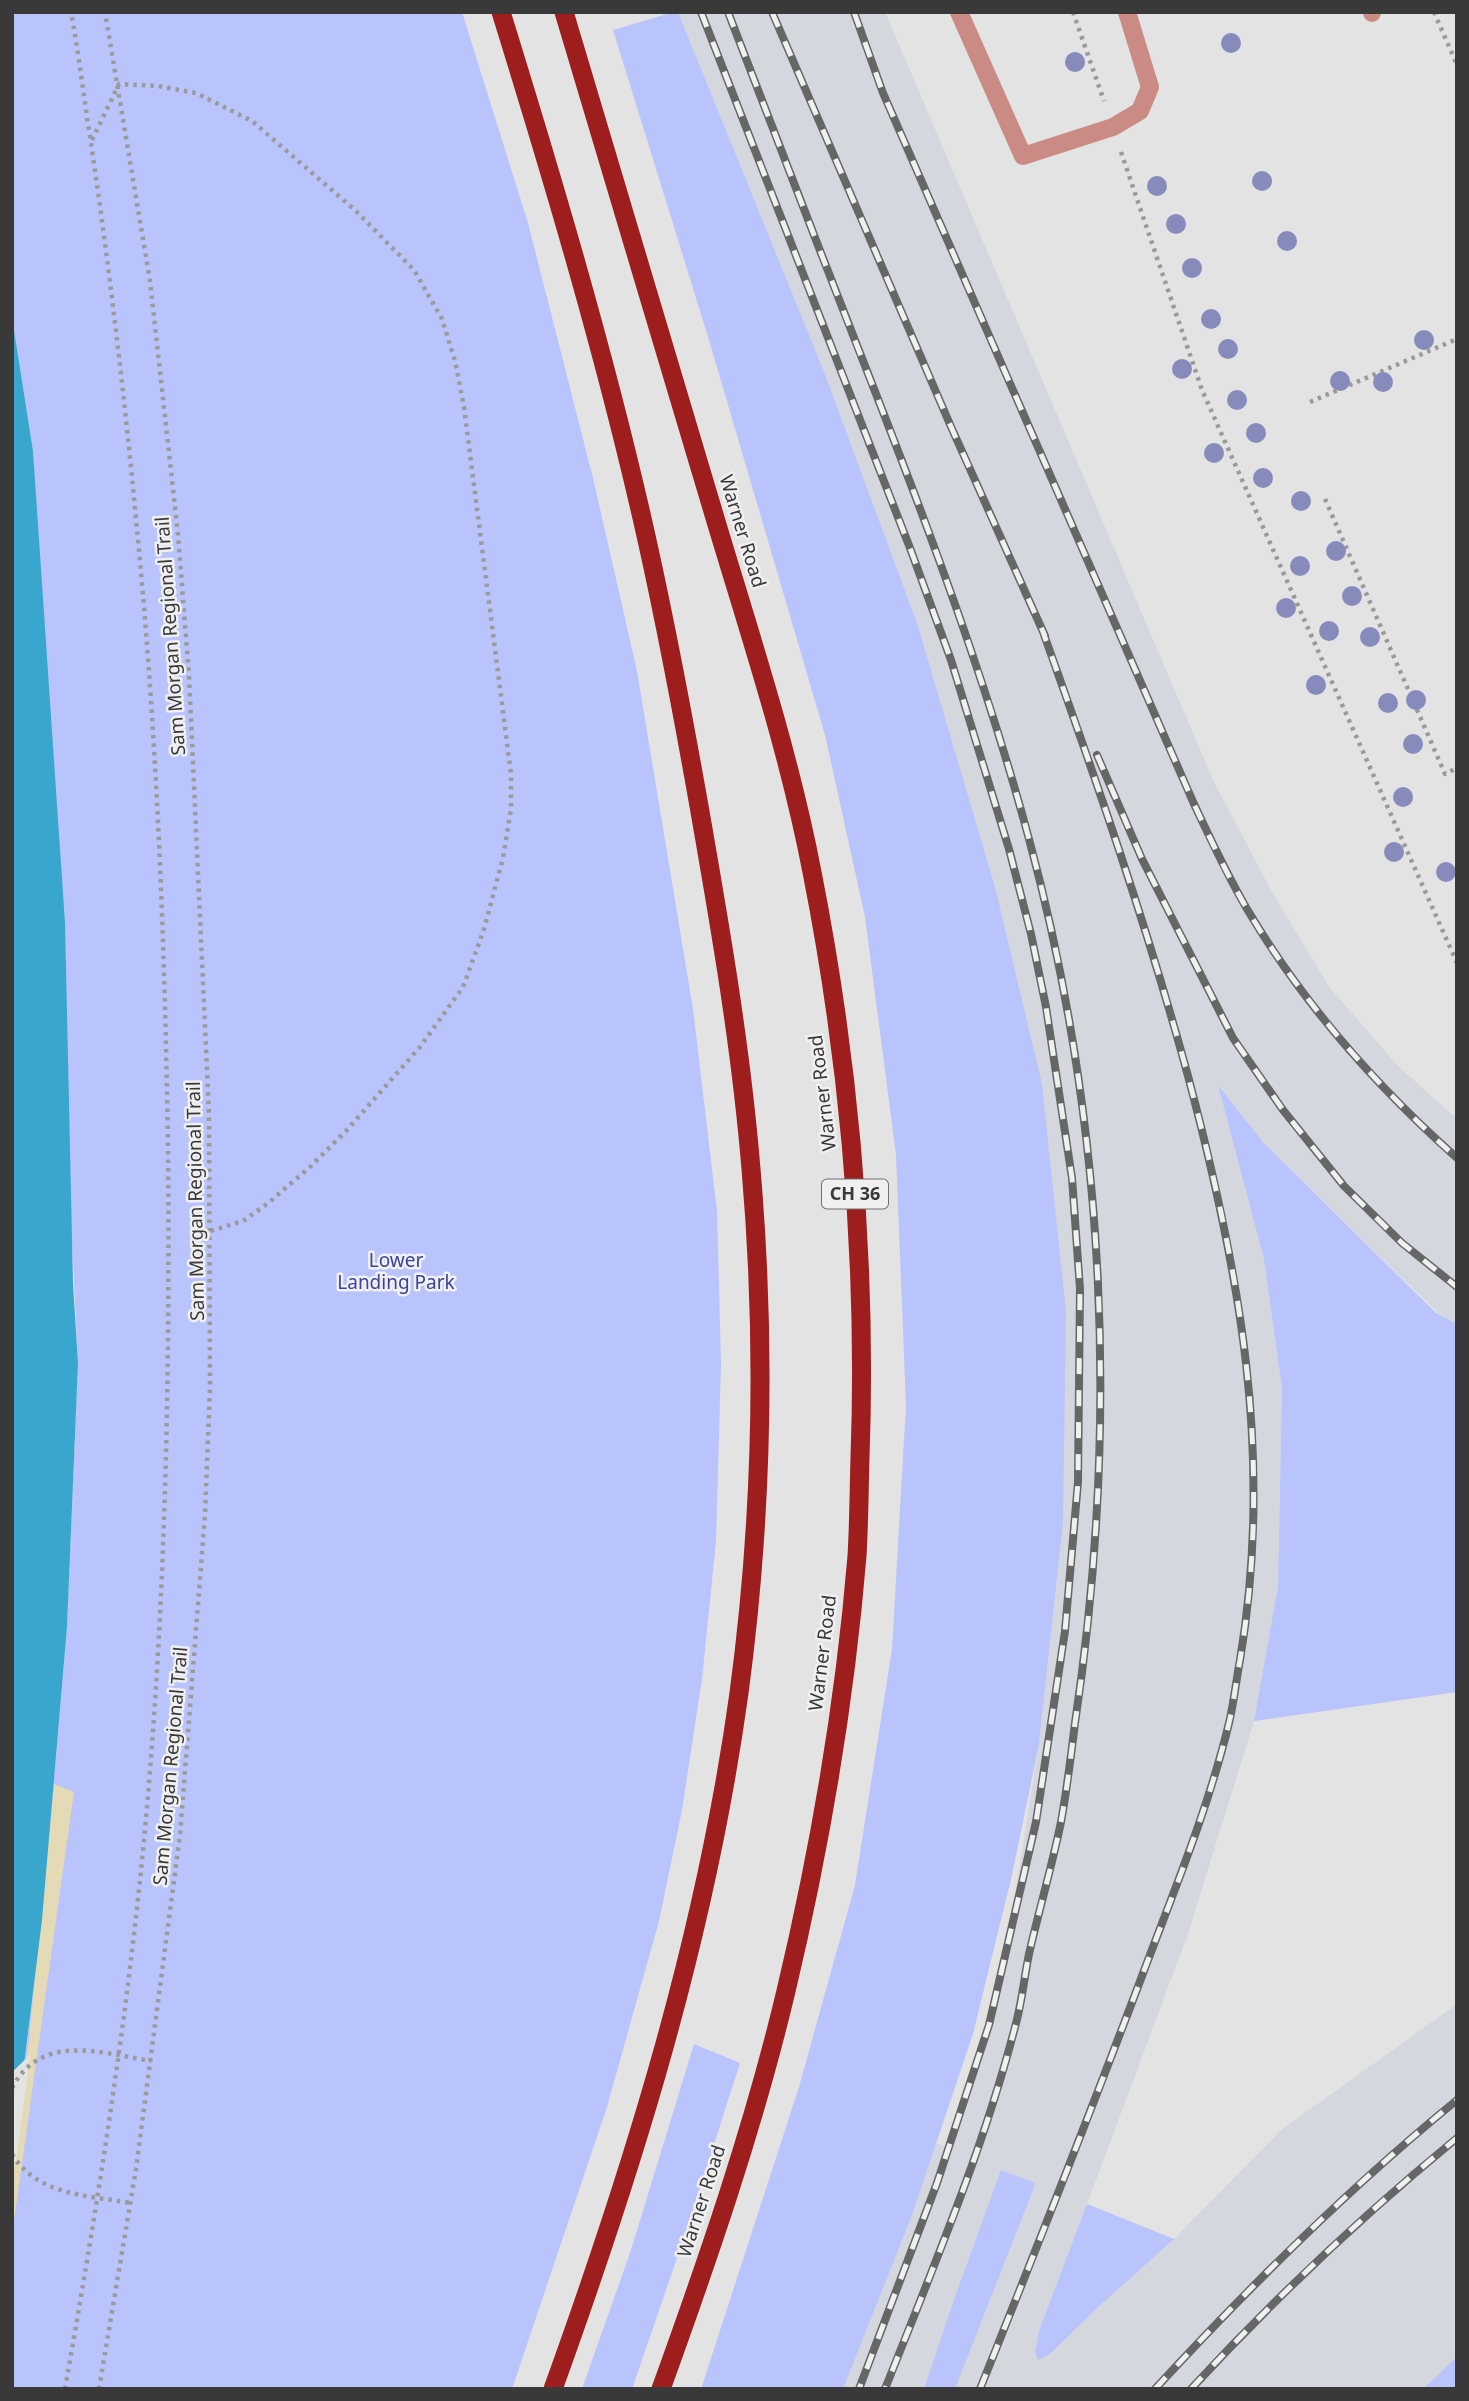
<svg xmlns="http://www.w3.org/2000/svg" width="1469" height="2401" font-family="'Noto Sans',sans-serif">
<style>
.built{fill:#d5d7df}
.green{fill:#b9c4fd}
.sand{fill:#e4dab5}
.water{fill:#38a6cd}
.pier{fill:#e3e3e4}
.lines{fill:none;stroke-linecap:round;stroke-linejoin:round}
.path{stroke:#9a9a9b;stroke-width:4.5;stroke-dasharray:3.5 5;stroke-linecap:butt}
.service{stroke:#c98b83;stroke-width:18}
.trunk{stroke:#9e1e1e;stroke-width:19}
.rail-casing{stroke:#666667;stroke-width:8}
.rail{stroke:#f0f0f1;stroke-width:5;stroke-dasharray:16;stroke-linecap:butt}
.tree{fill:#878bbc}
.labels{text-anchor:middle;stroke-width:5;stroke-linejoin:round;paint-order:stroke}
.shield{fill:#f0f0f1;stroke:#707070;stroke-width:2}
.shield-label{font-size:18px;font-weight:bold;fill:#393939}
.street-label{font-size:19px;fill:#393939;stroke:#f0f0f1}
.park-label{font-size:19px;fill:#3c439b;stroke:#f0f0f1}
</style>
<rect width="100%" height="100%" fill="#e3e3e4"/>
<!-- built -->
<path class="built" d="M 678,12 L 885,12 L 1214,782 L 1272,892 L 1330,988 L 1397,1065 L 1457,1119 L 1457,1324 L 1439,1314 L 1263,1142 L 1220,1087 L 1267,1268 L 1282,1388 L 1278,1586 L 1254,1721 L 1188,1934 L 1087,2204 L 1174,2239 L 1281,2130 L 1457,2004 L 1457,2367 L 1434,2389 L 834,2389 L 928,2140 L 949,2148 L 989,2025 L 1006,1952 L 1039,1744 L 1063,1523 L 917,623 L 825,374 Z"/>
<!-- green -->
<path class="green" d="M 12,12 L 462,12 L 528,223 L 593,478 L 637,671 L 693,1009 L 717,1211 L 721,1363 L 716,1541 L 702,1679 L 682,1810 L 659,1921 L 607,2107 L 512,2389 L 12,2389 L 12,2161 L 42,1920 L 67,1627 L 78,1363 L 33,451 L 12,317 Z
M 674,12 L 678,12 L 825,374 L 917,623 L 995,887 L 1042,1084 L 1066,1311 L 1063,1523 L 1039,1744 L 1012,1875 L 973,2034 L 912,2215 L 843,2389 L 701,2389 L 799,2087 L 855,1885 L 892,1649 L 906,1405 L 896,1155 L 865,917 L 825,735 L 709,340 L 613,30 Z
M 1218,1085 L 1263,1142 L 1436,1313 L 1457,1324 L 1457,1692 L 1254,1721 L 1278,1586 L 1282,1388 L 1264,1259 Z
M 694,2044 L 740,2063 L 687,2229 L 632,2389 L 582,2389 L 631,2250 Z
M 1001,2170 L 1035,2183 L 1033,2190 L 955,2389 L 924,2389 L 956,2294 Z
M 1087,2204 L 1174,2239 L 1097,2308 L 1050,2354 L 1038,2360 L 1035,2352 L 1039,2331 Z
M 1457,2357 L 1457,2389 L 1423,2389 Z"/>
<!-- sand -->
<path class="sand" d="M 54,1784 L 74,1792 L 12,2235 L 12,2161 L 28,2048 Z"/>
<!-- water -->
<path class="water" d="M 12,317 L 33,451 L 65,923 L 73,1284 L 78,1363 L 67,1627 L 42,1920 L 12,2161 Z"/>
<!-- pier -->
<path class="pier" d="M 30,2055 L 16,2162 L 12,2165 L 12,2072 Z"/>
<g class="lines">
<!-- path -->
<path class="path" d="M 1073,12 L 1104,101
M 1434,12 L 1457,65
M 92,140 L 119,84 L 158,86 L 196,93 L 252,121 L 356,211 L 414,270 L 442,319 L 455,361 L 464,407 L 511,774 L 511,809 L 503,858 L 484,929 L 463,987 L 420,1047 L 346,1131 L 310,1167 L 267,1204 L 243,1221 L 210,1231
M 1121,152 L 1202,390 L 1457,963
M 1310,402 L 1457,339
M 1325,499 L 1445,774 L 1457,768
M 12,2088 C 41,2032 103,2053 151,2061
M 12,2154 C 38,2196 87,2195 131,2203
M 65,2389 C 99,2196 130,2002 147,1807 C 166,1587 170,1367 168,1147 C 165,955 158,763 141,572 C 128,428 112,285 91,143 C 84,99 79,55 71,12
M 99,2389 L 136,2169 L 180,1835 L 205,1515 L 210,1388 L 209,1114 L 189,676 L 178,534 L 150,281 L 105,12"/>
<!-- service -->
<path class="service" d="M 959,12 L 1023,156 L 1113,127 L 1140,111 L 1150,87 L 1127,12
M 1372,12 L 1372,13"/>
<!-- trunk -->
<path class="trunk" d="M 501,12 C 553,180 603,348 642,518 C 664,614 682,710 699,806 C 720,926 741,1047 751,1169 C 766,1342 762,1521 739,1693 C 706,1933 635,2162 553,2389
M 564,12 C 614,181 665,349 715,518 C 750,635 789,752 812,872 C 850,1065 867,1261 860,1458 C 859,1490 859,1523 857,1556 C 845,1702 820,1848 786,1991 C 754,2126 708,2259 661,2389"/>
<defs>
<path id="rail" d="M 701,12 L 910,548 L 951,660 L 1009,849 L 1031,934 L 1046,1007 L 1072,1178 L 1080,1289 L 1078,1482 L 1065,1631 L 1036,1822 L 989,2025 L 937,2183 L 859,2389
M 728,12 C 777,139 826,267 876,394 C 933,540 988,687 1029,839 C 1107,1128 1119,1428 1075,1723 C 1071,1756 1067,1789 1061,1822 C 1052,1866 1039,1910 1029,1954 C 1024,1978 1022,2003 1015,2027 C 983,2151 932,2270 885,2389
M 772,12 L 952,429 L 1045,636
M 854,12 L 883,93 L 1194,804 C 1211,840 1227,875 1247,909 C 1302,1002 1376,1086 1457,1158
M 1097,755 L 1142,859 L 1233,1038 L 1283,1110 L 1344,1186 L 1402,1243 L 1457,1287
M 980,2389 C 1035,2252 1090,2114 1142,1976 C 1173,1893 1208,1810 1229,1723 C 1234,1702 1236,1681 1240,1660 C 1274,1457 1240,1272 1188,1076 C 1147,925 1095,777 1042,629
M 1155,2389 C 1249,2287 1349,2188 1457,2100
M 1191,2389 C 1274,2299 1362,2216 1457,2138"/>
</defs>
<!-- rail casing -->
<use href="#rail" class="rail-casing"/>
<!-- rail -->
<use href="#rail" class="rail"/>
</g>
<!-- trees -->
<g class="tree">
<circle cx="1231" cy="43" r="10"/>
<circle cx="1075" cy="62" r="10"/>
<circle cx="1262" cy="181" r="10"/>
<circle cx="1157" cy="186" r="10"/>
<circle cx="1176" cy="224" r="10"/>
<circle cx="1287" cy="241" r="10"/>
<circle cx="1192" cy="268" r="10"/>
<circle cx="1211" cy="319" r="10"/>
<circle cx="1424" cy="340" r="10"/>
<circle cx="1228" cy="349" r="10"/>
<circle cx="1182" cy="369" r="10"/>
<circle cx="1340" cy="381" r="10"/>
<circle cx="1383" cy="382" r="10"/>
<circle cx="1237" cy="400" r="10"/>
<circle cx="1256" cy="433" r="10"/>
<circle cx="1214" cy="453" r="10"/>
<circle cx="1263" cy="478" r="10"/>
<circle cx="1301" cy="501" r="10"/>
<circle cx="1336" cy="551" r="10"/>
<circle cx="1300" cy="566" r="10"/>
<circle cx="1352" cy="596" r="10"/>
<circle cx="1286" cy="608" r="10"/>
<circle cx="1329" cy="631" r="10"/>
<circle cx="1370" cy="637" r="10"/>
<circle cx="1316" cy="685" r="10"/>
<circle cx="1416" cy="700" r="10"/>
<circle cx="1388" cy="703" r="10"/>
<circle cx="1413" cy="744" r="10"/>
<circle cx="1403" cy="797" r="10"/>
<circle cx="1394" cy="852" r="10"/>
<circle cx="1446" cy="872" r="10"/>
</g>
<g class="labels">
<!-- shield labels -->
<rect class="shield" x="822" y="1179.5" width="66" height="29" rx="5"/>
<g class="shield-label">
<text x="855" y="1200">CH 36</text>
</g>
<!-- street labels -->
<g class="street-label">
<text transform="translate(743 531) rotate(73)" y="7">Warner Road</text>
<text transform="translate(170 636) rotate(-94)" y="7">Sam Morgan Regional Trail</text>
<text transform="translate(822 1093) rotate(-97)" y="7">Warner Road</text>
<text transform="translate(195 1201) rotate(-91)" y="7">Sam Morgan Regional Trail</text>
<text transform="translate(822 1653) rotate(-83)" y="7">Warner Road</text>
<text transform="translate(170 1766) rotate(-85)" y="7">Sam Morgan Regional Trail</text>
<text transform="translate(701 2201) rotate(-72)" y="7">Warner Road</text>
</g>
<!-- park labels -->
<g class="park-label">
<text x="396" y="1267">Lower<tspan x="396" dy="22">Landing Park</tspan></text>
</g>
</g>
<!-- border -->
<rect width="1469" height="2401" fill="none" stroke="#393939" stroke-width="28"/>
</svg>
